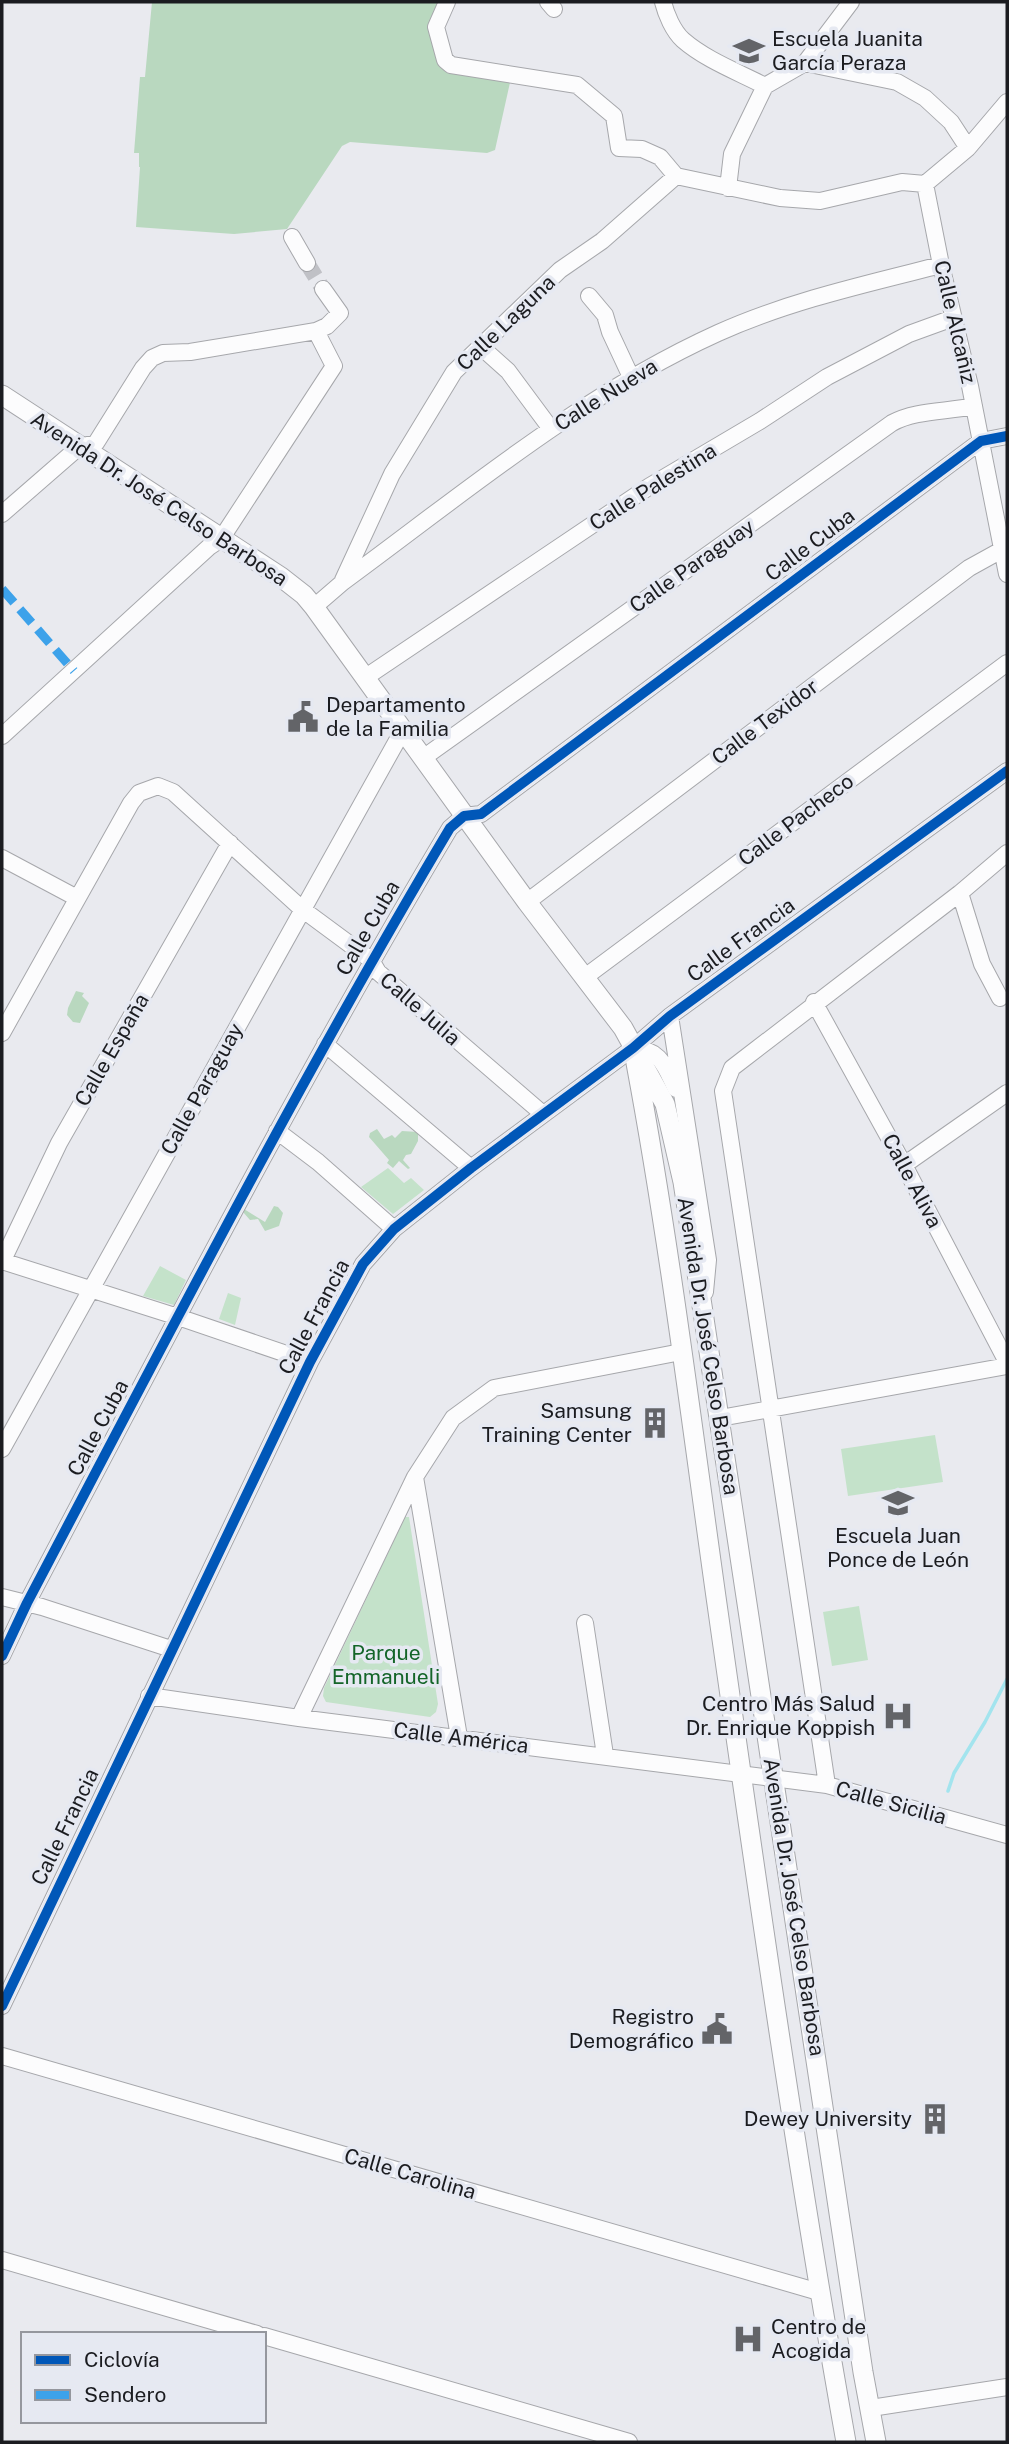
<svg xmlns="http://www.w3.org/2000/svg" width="1009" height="2444" font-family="'Public Sans',sans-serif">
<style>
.green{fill:#c4e2ca}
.forest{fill:#b9d8bf}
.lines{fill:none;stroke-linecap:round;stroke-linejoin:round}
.stream{stroke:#a3e4ee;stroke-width:3.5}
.minor-tunnel{stroke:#c0c1c6;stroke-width:16;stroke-dasharray:16 8;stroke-linecap:butt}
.minor-casing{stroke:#a6a7ab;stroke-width:18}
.major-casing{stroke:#a6a7ab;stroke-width:21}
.minor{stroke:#fcfcfd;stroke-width:16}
.major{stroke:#fcfcfd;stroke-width:19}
.quiet{stroke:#3da2ea;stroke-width:9;stroke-dasharray:18 9;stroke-linecap:butt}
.cycleway-casing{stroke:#e6e9f2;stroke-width:15}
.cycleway{stroke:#0057b8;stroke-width:10}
.labels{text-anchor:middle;stroke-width:7;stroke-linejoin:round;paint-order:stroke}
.poi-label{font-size:21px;fill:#1b1c20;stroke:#e6e9f2;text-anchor:end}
.street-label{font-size:21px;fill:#1b1c20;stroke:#e6e9f2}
.park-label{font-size:21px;fill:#146529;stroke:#e6e9f2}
</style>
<rect width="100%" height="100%" fill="#e9eaef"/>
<!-- green -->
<path class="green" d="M 388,1168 L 404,1183 L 411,1178 L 424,1190 L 393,1214 L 361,1187 Z
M 160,1266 L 186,1280 L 174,1305 L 143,1296 Z
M 228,1293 L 241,1298 L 235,1325 L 219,1319 Z
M 935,1435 L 943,1482 L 848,1496 L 841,1449 Z
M 405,1517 L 409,1517 L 438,1704 L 436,1712 L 430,1717 L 326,1702 L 323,1696 L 324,1688 Z
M 859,1606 L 868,1660 L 832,1666 L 823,1612 Z"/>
<!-- forest -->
<path class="forest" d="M 152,2 L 443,2 L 444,66 L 511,78 L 495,150 L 487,153 L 350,142 L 342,146 L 287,229 L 234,234 L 136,227 L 140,167 L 139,167 L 139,153 L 134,153 L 140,77 L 145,77 Z
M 76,991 L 84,993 L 82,996 L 89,1003 L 80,1023 L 73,1022 L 67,1015 L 68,1008 Z
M 377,1129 L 384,1139 L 392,1135 L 395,1138 L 402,1131 L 418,1132 L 418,1141 L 411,1154 L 406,1155 L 403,1160 L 410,1168 L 408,1169 L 399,1161 L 393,1168 L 387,1163 L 389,1160 L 369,1137 L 370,1133 Z
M 274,1206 L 278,1207 L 283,1213 L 279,1226 L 265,1231 L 258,1219 L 250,1220 L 243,1212 L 244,1209 L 265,1222 Z"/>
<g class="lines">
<!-- stream -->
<path class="stream" d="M 948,1791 L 954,1773 L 985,1722 L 1007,1679"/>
<!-- minor-tunnel -->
<path class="minor-tunnel" d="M 307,263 L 323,289"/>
<defs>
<path id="minor" d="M 447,2 L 436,27 L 445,60 L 451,65 L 577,85 L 614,116 L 619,148 L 642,149 L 660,157 L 676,176 L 780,198 L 820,201 L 902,182 L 925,184
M 548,2 L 554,9
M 663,2 C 666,14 673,31 683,40 C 706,60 738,72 765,86
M 805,63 L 897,82 L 925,98 L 951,122 L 968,148
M 925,184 L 941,265 L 970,386 L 1007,574
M 925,184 L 968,148 L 1007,102
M 728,188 L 732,154 L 765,86 L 805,63 L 851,2
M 292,237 L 307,263
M 589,296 L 605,315 L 610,332 L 631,377
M 480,346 L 508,371 L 551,429
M 2,514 L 79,447 L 96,443 L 143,368 L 152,358 L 163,353 L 190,352 L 316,331 L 327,326 L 340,313 L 323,289
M 343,580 L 392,474 L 454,372 L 560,270 L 602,241 L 676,176
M 314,607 L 343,582 C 463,494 581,395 718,333 C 789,301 866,284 941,265
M 366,677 L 650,486 L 760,421 L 827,377 L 909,334 L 953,318
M 2,736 L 209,547 L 221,539 L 334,366 L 316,331
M 423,758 L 892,423 C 916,410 947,412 974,406
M 2,858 L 77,898
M 960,893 L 982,964 L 1000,998
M 527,902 L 969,568 L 1007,547
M 585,977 L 1007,663
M 814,1002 L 904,1165 L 1007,1362
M 670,1016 L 708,1260 L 705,1292
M 2,1033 L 131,803 L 139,793 L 158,786 L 173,792 L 302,909 L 371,960 L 378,972 L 543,1114
M 325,1044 L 471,1168
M 633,1048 C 661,1049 665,1067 676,1089
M 277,1131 L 318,1162 L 394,1229
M 904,1165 L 1007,1093
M 2,1261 L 178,1317 L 310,1362
M 2,1262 L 59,1143 L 230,843
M 720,1418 L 1007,1366
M 2,1449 L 403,730
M 415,1477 L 459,1737
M 2,1597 L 42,1607 L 171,1649
M 585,1623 L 605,1755
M 2,1656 L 27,1603 C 164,1343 299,1081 450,828 L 464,816 L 481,814 L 981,441 L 1007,436
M 149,1696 L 299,1718 L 827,1785 L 1007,1835
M 299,1718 L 415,1477 L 453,1418 L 494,1388 L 681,1352
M 827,1785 L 723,1091 L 732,1068 L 960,893 L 1007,853
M 2,2006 L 310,1362 L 363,1264 L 394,1229 L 471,1168 L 633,1048 L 670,1016 L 1007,771
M 2,2056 L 819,2292
M 2,2260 L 257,2334
M 264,2336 L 629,2442
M 871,2408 L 1007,2387"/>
<path id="major" d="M 2,395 L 281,577 L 304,595 L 314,607 L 527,902 L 623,1028 L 665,1104 L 683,1182 L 703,1312 L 863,2372 L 876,2442
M 636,1063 C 669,1240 691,1419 716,1597 C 756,1879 796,2162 846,2442"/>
</defs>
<!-- minor casing -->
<use href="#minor" class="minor-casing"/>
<!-- major casing -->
<use href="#major" class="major-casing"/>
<!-- minor -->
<use href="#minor" class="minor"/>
<!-- major -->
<use href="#major" class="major"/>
<!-- quiet -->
<path class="quiet" d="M 2,589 L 74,671"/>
<defs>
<path id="cycleway" d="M 2,1656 L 27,1603 C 164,1343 299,1081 450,828 L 464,816 L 481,814 L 981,441 L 1007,436
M 2,2006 L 310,1362 L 363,1264 L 394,1229 L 471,1168 L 633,1048 L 670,1016 L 1007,771"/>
</defs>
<!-- cycleway casing -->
<use href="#cycleway" class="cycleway-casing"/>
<!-- cycleway -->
<use href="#cycleway" class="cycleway"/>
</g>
<!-- icons -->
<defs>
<symbol id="school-bare" viewBox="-9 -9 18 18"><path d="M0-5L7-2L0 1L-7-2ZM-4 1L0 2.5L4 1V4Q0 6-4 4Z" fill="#636468" stroke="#e6e9f2" stroke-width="2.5" paint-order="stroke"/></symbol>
<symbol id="civic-bare" viewBox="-9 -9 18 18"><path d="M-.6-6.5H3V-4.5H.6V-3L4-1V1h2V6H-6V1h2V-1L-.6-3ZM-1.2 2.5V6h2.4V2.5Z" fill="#636468" stroke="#e6e9f2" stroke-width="2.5" paint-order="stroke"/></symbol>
<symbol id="building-bare" viewBox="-9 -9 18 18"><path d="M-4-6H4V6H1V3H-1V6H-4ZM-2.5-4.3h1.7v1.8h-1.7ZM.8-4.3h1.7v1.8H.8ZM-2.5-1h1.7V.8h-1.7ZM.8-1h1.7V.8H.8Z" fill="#636468" stroke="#e6e9f2" stroke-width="2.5" paint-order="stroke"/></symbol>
<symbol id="hospital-bare" viewBox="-9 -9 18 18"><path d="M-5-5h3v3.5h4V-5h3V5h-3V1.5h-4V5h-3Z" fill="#636468" stroke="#e6e9f2" stroke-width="2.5" paint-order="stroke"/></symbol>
</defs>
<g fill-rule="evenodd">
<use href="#school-bare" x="727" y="29" width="44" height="44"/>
<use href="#civic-bare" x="281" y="695" width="44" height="44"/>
<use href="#building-bare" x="633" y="1401" width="44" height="44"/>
<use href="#school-bare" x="876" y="1481" width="44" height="44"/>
<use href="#hospital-bare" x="876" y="1694" width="44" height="44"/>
<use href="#civic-bare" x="695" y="2007" width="44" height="44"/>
<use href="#building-bare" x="913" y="2097" width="44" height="44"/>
<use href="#hospital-bare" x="726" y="2317" width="44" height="44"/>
</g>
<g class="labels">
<!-- poi labels -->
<g class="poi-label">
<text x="772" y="46" text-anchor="start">Escuela Juanita<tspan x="772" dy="24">García Peraza</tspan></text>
<text x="326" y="712" text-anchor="start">Departamento<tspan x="326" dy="24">de la Familia</tspan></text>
<text x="632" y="1418">Samsung<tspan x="632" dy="24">Training Center</tspan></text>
<text x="898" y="1543" text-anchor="middle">Escuela Juan<tspan x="898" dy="24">Ponce de León</tspan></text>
<text x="875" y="1711">Centro Más Salud<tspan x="875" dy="24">Dr. Enrique Koppish</tspan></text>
<text x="694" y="2024">Registro<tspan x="694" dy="24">Demográfico</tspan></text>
<text x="912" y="2126">Dewey University</text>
<text x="771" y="2334" text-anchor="start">Centro de<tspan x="771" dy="24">Acogida</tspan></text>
</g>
<!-- street labels -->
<g class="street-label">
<text transform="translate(955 322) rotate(77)" y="7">Calle Alcañiz</text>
<text transform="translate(506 323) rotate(-44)" y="7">Calle Laguna</text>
<text transform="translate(606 395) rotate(-32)" y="7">Calle Nueva</text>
<text transform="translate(653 487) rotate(-32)" y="7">Calle Palestina</text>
<text transform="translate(159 499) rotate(33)" y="7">Avenida Dr. José Celso Barbosa</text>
<text transform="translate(810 545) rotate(-37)" y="7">Calle Cuba</text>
<text transform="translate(692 566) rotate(-35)" y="7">Calle Paraguay</text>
<text transform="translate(765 722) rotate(-37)" y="7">Calle Texidor</text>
<text transform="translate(796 820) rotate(-37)" y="7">Calle Pacheco</text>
<text transform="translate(368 928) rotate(-60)" y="7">Calle Cuba</text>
<text transform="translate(741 940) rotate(-36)" y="7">Calle Francia</text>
<text transform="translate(420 1009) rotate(41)" y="7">Calle Julia</text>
<text transform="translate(112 1050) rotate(-60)" y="7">Calle España</text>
<text transform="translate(202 1089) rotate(-61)" y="7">Calle Paraguay</text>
<text transform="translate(912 1181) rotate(62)" y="7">Calle Aliva</text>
<text transform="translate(314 1317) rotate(-62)" y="7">Calle Francia</text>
<text transform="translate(708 1346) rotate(81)" y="7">Avenida Dr. José Celso Barbosa</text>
<text transform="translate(98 1428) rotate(-62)" y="7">Calle Cuba</text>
<text transform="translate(461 1738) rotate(7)" y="7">Calle América</text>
<text transform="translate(891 1803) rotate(15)" y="7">Calle Sicilia</text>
<text transform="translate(65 1827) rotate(-64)" y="7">Calle Francia</text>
<text transform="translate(794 1907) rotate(81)" y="7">Avenida Dr. José Celso Barbosa</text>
<text transform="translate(410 2174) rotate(16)" y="7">Calle Carolina</text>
</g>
<!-- park labels -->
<g class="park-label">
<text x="386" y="1660">Parque<tspan x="386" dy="24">Emmanueli</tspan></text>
</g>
</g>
<!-- border -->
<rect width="1009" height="2444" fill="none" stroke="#1b1c20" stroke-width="7"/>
<!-- legend -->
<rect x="21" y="2332" width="245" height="91" fill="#e6e9f2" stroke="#95979e" stroke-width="2"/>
<rect x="35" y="2355" width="35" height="10" fill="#0057b8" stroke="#95979e" stroke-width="2"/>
<text x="84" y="2367" font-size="21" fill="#1b1c20">Ciclovía</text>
<rect x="35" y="2390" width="35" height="10" fill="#3da2ea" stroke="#95979e" stroke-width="2"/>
<text x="84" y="2402" font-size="21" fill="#1b1c20">Sendero</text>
</svg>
